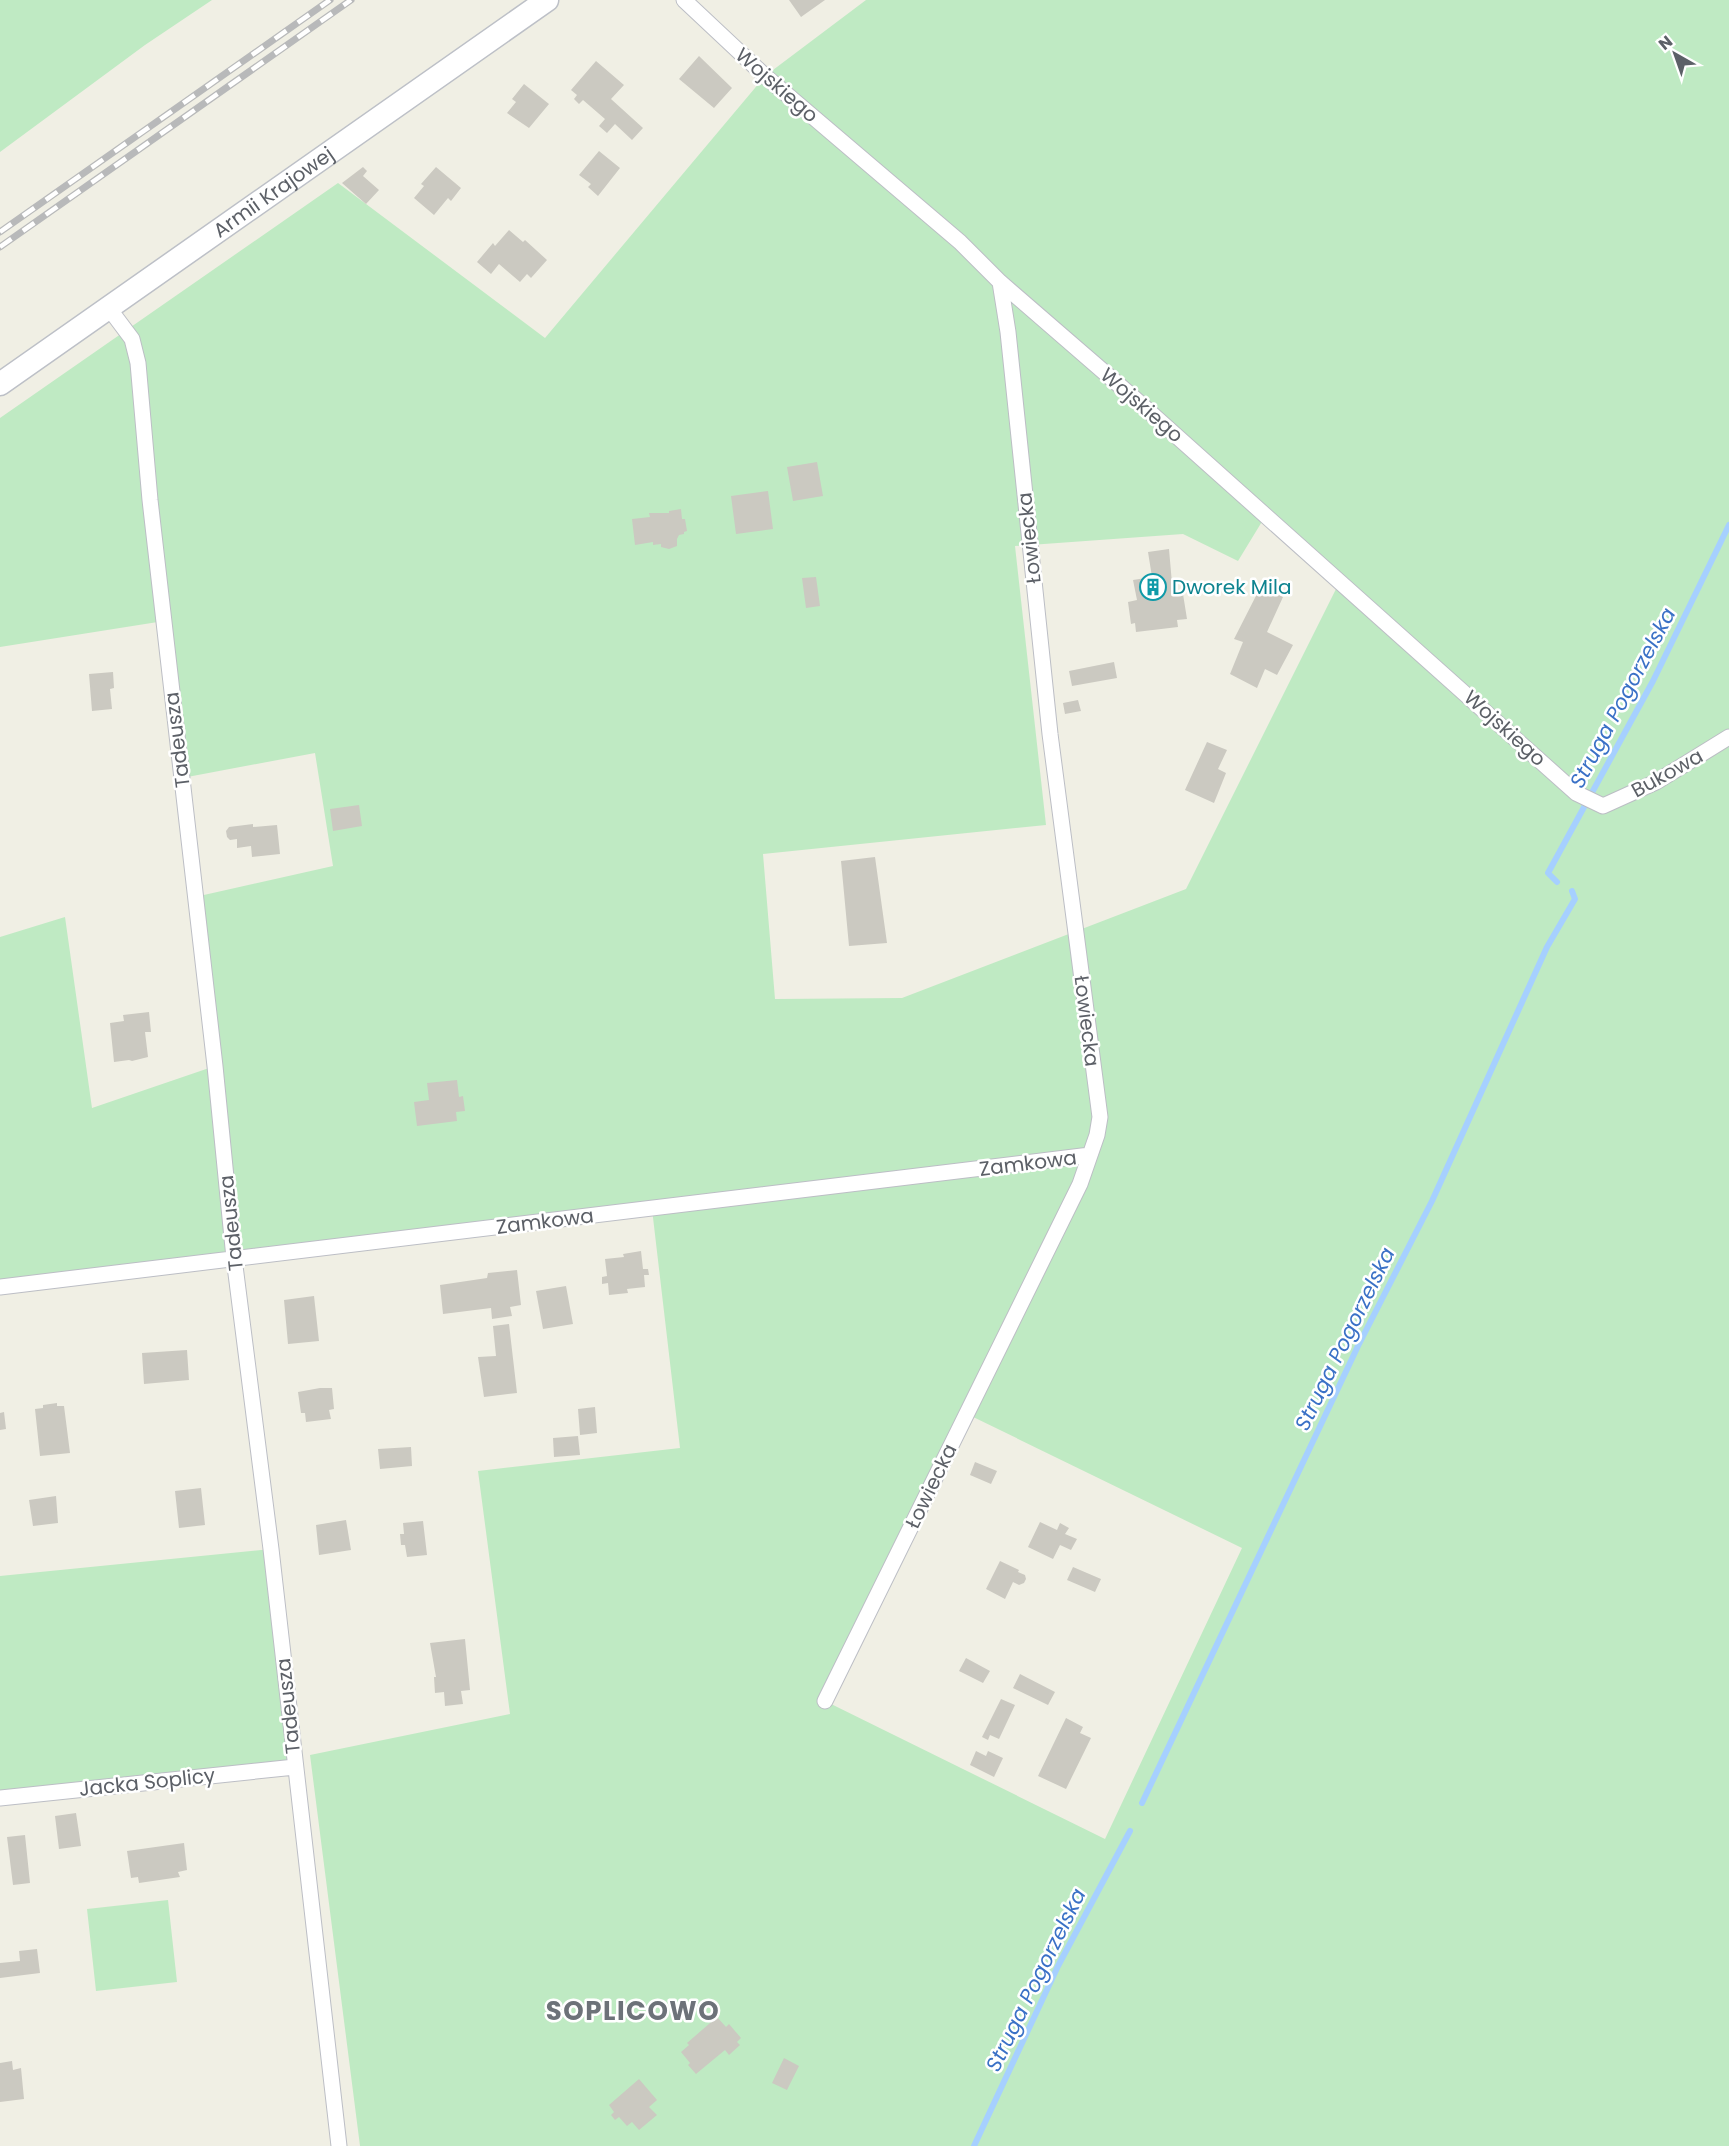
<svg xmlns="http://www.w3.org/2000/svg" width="1729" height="2146" font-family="Poppins,sans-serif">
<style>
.green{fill:#bfeac3;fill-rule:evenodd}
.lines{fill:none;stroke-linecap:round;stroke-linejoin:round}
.stream{stroke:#a6d0ff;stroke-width:6}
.building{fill:#cbc9c1}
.minor-casing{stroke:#bcbec5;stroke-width:17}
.secondary-casing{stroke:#bdc0c7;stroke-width:25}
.minor{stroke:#fff;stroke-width:15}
.secondary{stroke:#fff;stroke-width:22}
.rail-casing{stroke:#b8b9ba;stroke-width:7}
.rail{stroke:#fff;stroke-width:4.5;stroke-dasharray:14;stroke-linecap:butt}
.labels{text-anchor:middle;stroke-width:5;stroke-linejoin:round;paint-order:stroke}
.street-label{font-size:20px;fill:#5c6067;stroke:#fff}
.culture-label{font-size:20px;fill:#0d838f;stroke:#fff;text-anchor:start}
.water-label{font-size:21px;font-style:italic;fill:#3a71c6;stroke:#fff}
.district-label{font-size:26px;font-weight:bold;letter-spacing:1.5px;fill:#6d7279;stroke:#fff}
</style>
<rect width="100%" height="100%" fill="#f0efe4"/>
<!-- green -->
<path class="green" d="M 0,0 L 212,0 L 145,45 L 0,152 Z
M 866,0 L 1729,0 L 1729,2146 L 360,2146 L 310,1755 L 510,1714 L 478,1471 L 680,1448 L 652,1209 L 0,1287 L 0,937 L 65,917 L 92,1108 L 215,1066 L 195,897 L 333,866 L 315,753 L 182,778 L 164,621 L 0,647 L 0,418 L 338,183 L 545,338 L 765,76 ZM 1266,515 L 1340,581 L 1186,889 L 902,998 L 775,999 L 763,854 L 1046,825 L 1015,546 L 1183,534 L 1238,561 ZM 967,1414 L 1242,1548 L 1105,1839 L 825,1701 Z
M 271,1549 L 295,1767 L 0,1796 L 0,1576 Z
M 168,1900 L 177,1982 L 96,1991 L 87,1909 Z"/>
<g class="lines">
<!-- stream -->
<path class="stream" d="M 1557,882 L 1548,873 L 1653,681 L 1729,525
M 1142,1803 L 1358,1346 L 1432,1201 L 1547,947 L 1575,899 L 1572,891
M 974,2146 L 1058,1966 L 1130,1831"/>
</g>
<!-- building -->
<path class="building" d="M 789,0 L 825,0 L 801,17 Z
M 699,56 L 732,88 L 714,108 L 679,79 Z
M 596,61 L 624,85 L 611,99 L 643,128 L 632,140 L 615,124 L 607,133 L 599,126 L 605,119 L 583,100 L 579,104 L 574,99 L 577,95 L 571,90 Z
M 524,84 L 549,104 L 529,128 L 507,113 L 516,102 L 512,99 Z
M 599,151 L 620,168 L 598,196 L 588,187 L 591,184 L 579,175 Z
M 363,167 L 367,171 L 363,176 L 379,190 L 366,204 L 342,183 Z
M 436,167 L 461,188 L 451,201 L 448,198 L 434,215 L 414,198 L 424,186 L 421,184 Z
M 509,230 L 523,242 L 525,240 L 547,260 L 531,278 L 527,274 L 520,282 L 499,264 L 491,274 L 477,262 L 493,243 L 495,246 Z
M 817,462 L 823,496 L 793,501 L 787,467 Z
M 768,491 L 773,529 L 736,534 L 731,496 Z
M 681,509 L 682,519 L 685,519 L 687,531 L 684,532 L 684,534 L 679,535 L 677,539 L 677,546 L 669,549 L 661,547 L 661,544 L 653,545 L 653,542 L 635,545 L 632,519 L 650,517 L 649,513 L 669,513 L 669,511 Z
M 1169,549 L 1173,595 L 1183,594 L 1187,619 L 1177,620 L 1178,627 L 1136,632 L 1135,623 L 1131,624 L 1128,602 L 1137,600 L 1133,580 L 1152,577 L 1148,552 Z
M 816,577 L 820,606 L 806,608 L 802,578 Z
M 1261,586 L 1283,597 L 1267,632 L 1293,645 L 1277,675 L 1265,669 L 1257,688 L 1230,674 L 1243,642 L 1234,639 Z
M 1114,662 L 1117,678 L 1072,686 L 1069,671 Z
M 113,672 L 114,688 L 110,689 L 112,709 L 92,711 L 89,674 Z
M 1078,700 L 1081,711 L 1065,714 L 1063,703 Z
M 1207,742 L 1227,750 L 1218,769 L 1226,773 L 1214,803 L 1185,790 Z
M 359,805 L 362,826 L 333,831 L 330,809 Z
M 253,824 L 253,827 L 277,825 L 280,854 L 252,857 L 251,846 L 237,848 L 237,839 L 230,840 L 227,837 L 226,831 L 229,827 Z
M 875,857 L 887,943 L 849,946 L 841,861 Z
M 149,1012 L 151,1032 L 145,1032 L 148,1057 L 132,1061 L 129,1060 L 114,1062 L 110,1023 L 124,1021 L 123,1015 Z
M 457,1080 L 459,1097 L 463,1096 L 465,1111 L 456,1112 L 457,1121 L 417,1126 L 414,1102 L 429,1100 L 427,1083 Z
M 641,1251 L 643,1269 L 648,1269 L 649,1275 L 644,1275 L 645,1287 L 627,1289 L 628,1293 L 609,1295 L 608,1283 L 602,1284 L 602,1277 L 607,1276 L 605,1259 L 624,1257 L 623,1254 Z
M 517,1270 L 521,1305 L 510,1307 L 512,1316 L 492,1319 L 491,1308 L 443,1314 L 440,1285 L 487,1278 L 488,1273 Z
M 566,1286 L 573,1324 L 543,1329 L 536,1291 Z
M 314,1296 L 319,1341 L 288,1344 L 284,1300 Z
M 509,1324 L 517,1393 L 484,1397 L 478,1357 L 496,1356 L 493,1326 Z
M 187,1350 L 189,1380 L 144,1384 L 142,1353 Z
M 320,1388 L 332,1388 L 334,1409 L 329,1410 L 331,1419 L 306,1422 L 305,1413 L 301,1413 L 298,1392 Z
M 57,1403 L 57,1406 L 64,1406 L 70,1453 L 40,1456 L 35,1409 L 43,1408 L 43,1405 Z
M 595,1407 L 597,1433 L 580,1435 L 578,1409 Z
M 4,1412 L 6,1429 L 0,1430 L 0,1413 Z
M 578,1436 L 580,1455 L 554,1457 L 553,1438 Z
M 411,1447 L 412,1466 L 380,1469 L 378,1449 Z
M 975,1462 L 997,1471 L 991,1484 L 970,1475 Z
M 201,1488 L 205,1525 L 179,1528 L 175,1491 Z
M 56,1496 L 58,1523 L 33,1526 L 29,1500 Z
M 346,1520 L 351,1550 L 319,1555 L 316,1525 Z
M 423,1521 L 427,1555 L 407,1557 L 405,1545 L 401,1545 L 400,1534 L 404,1534 L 403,1523 Z
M 1040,1522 L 1057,1530 L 1060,1523 L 1069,1528 L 1065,1534 L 1077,1539 L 1071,1550 L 1060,1545 L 1053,1559 L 1028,1547 Z
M 1000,1561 L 1019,1570 L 1018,1572 L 1025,1575 L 1026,1579 L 1024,1583 L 1019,1585 L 1013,1582 L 1005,1599 L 986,1589 Z
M 1073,1567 L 1101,1579 L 1095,1592 L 1067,1580 Z
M 465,1639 L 470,1690 L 461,1691 L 463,1704 L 445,1706 L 444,1692 L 435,1693 L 434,1677 L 436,1677 L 430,1643 Z
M 966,1658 L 990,1671 L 983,1683 L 959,1671 Z
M 1020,1674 L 1055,1692 L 1048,1705 L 1013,1688 Z
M 1001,1699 L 1015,1705 L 999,1739 L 990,1735 L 988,1740 L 982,1737 Z
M 1066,1718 L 1083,1727 L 1080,1733 L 1091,1738 L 1066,1789 L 1038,1776 Z
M 976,1751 L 986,1756 L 988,1751 L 1003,1758 L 994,1777 L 970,1765 Z
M 76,1813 L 81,1846 L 59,1849 L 55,1816 Z
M 25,1835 L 30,1883 L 13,1885 L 7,1837 Z
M 184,1843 L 187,1870 L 178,1872 L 180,1877 L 139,1883 L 138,1877 L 131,1878 L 127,1851 Z
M 37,1949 L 40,1973 L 0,1978 L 0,1963 L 20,1961 L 19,1951 Z
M 717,2017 L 726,2027 L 729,2024 L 741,2038 L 737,2042 L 740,2045 L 729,2055 L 725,2050 L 696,2074 L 688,2065 L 690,2063 L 681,2052 L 689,2045 L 687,2043 Z
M 784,2058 L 799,2066 L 787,2090 L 772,2083 Z
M 12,2061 L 13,2070 L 21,2068 L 24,2099 L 0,2102 L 0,2063 Z
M 639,2079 L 657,2100 L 649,2107 L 657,2115 L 639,2130 L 632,2122 L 627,2126 L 619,2117 L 615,2120 L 611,2115 L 614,2112 L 609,2105 Z"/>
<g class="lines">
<defs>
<path id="minor" d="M 684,0 L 765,76 L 960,242 L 1000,282 L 1134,398 L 1576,793 L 1603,806 L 1656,782 L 1729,737
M 108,307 L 132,339 L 138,363 L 150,500 L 215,1066 L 234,1258 L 271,1549 L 339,2146
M 0,1287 L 1090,1155
M 825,1701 L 1080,1184 L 1097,1135 L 1100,1117 L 1050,734 L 1008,332 L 1000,282
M 0,1798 L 295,1767"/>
<g id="secondary">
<path id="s1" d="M 0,384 L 547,0"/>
</g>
</defs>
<!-- minor casing -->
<use href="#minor" class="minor-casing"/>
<!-- secondary casing -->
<use href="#secondary" class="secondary-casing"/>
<!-- minor -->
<use href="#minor" class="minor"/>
<!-- secondary -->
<use href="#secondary" class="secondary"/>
<defs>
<path id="rail" d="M 0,232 L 330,0
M 0,247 L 351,0"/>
</defs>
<!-- rail casing -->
<use href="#rail" class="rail-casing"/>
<!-- rail -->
<use href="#rail" class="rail"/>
</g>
<!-- icons -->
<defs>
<symbol id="building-ring" viewBox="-11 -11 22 22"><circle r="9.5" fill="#fff" stroke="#0f9aa8" stroke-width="1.5"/><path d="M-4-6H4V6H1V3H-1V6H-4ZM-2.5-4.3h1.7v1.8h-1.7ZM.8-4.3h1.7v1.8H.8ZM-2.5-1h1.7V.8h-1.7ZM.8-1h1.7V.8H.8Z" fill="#0f9aa8"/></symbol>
</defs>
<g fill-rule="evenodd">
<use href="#building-ring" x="1138" y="572" width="30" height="30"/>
</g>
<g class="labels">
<!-- street labels -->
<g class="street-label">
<text transform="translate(777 85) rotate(41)" y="7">Wojskiego</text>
<text dy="7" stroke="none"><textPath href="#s1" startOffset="334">Armii Krajowej</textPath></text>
<text transform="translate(1142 405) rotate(41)" y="7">Wojskiego</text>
<text transform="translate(1029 538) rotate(-96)" y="7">Łowiecka</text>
<text transform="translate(1505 728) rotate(42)" y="7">Wojskiego</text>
<text transform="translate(177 740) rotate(-97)" y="7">Tadeusza</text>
<text transform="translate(1667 773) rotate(-29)" y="7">Bukowa</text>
<text transform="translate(1087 1021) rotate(83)" y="7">Łowiecka</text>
<text transform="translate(1028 1163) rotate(-7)" y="7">Zamkowa</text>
<text transform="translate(545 1221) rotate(-7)" y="7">Zamkowa</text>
<text transform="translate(231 1223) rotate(-96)" y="7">Tadeusza</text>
<text transform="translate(931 1486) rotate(-64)" y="7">Łowiecka</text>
<text transform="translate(288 1706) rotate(-96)" y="7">Tadeusza</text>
<text transform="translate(147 1782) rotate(-6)" y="7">Jacka Soplicy</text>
</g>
<!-- culture labels -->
<g class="culture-label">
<text x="1172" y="594">Dworek Mila</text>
</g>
<!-- water labels -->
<g class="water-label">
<text transform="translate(1623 698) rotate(-62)" y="7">Struga Pogorzelska</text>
<text transform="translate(1345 1339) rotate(-64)" y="7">Struga Pogorzelska</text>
<text transform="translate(1036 1980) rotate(-64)" y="7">Struga Pogorzelska</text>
</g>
<!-- district labels -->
<g class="district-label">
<text x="633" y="2020">SOPLICOWO</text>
</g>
</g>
<!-- north arrow -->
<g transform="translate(1675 54) rotate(320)" stroke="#ffffff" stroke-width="4.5" paint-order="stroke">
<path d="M0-4.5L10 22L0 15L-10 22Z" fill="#5c6067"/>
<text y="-9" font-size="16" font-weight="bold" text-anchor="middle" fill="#5c6067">N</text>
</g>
</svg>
